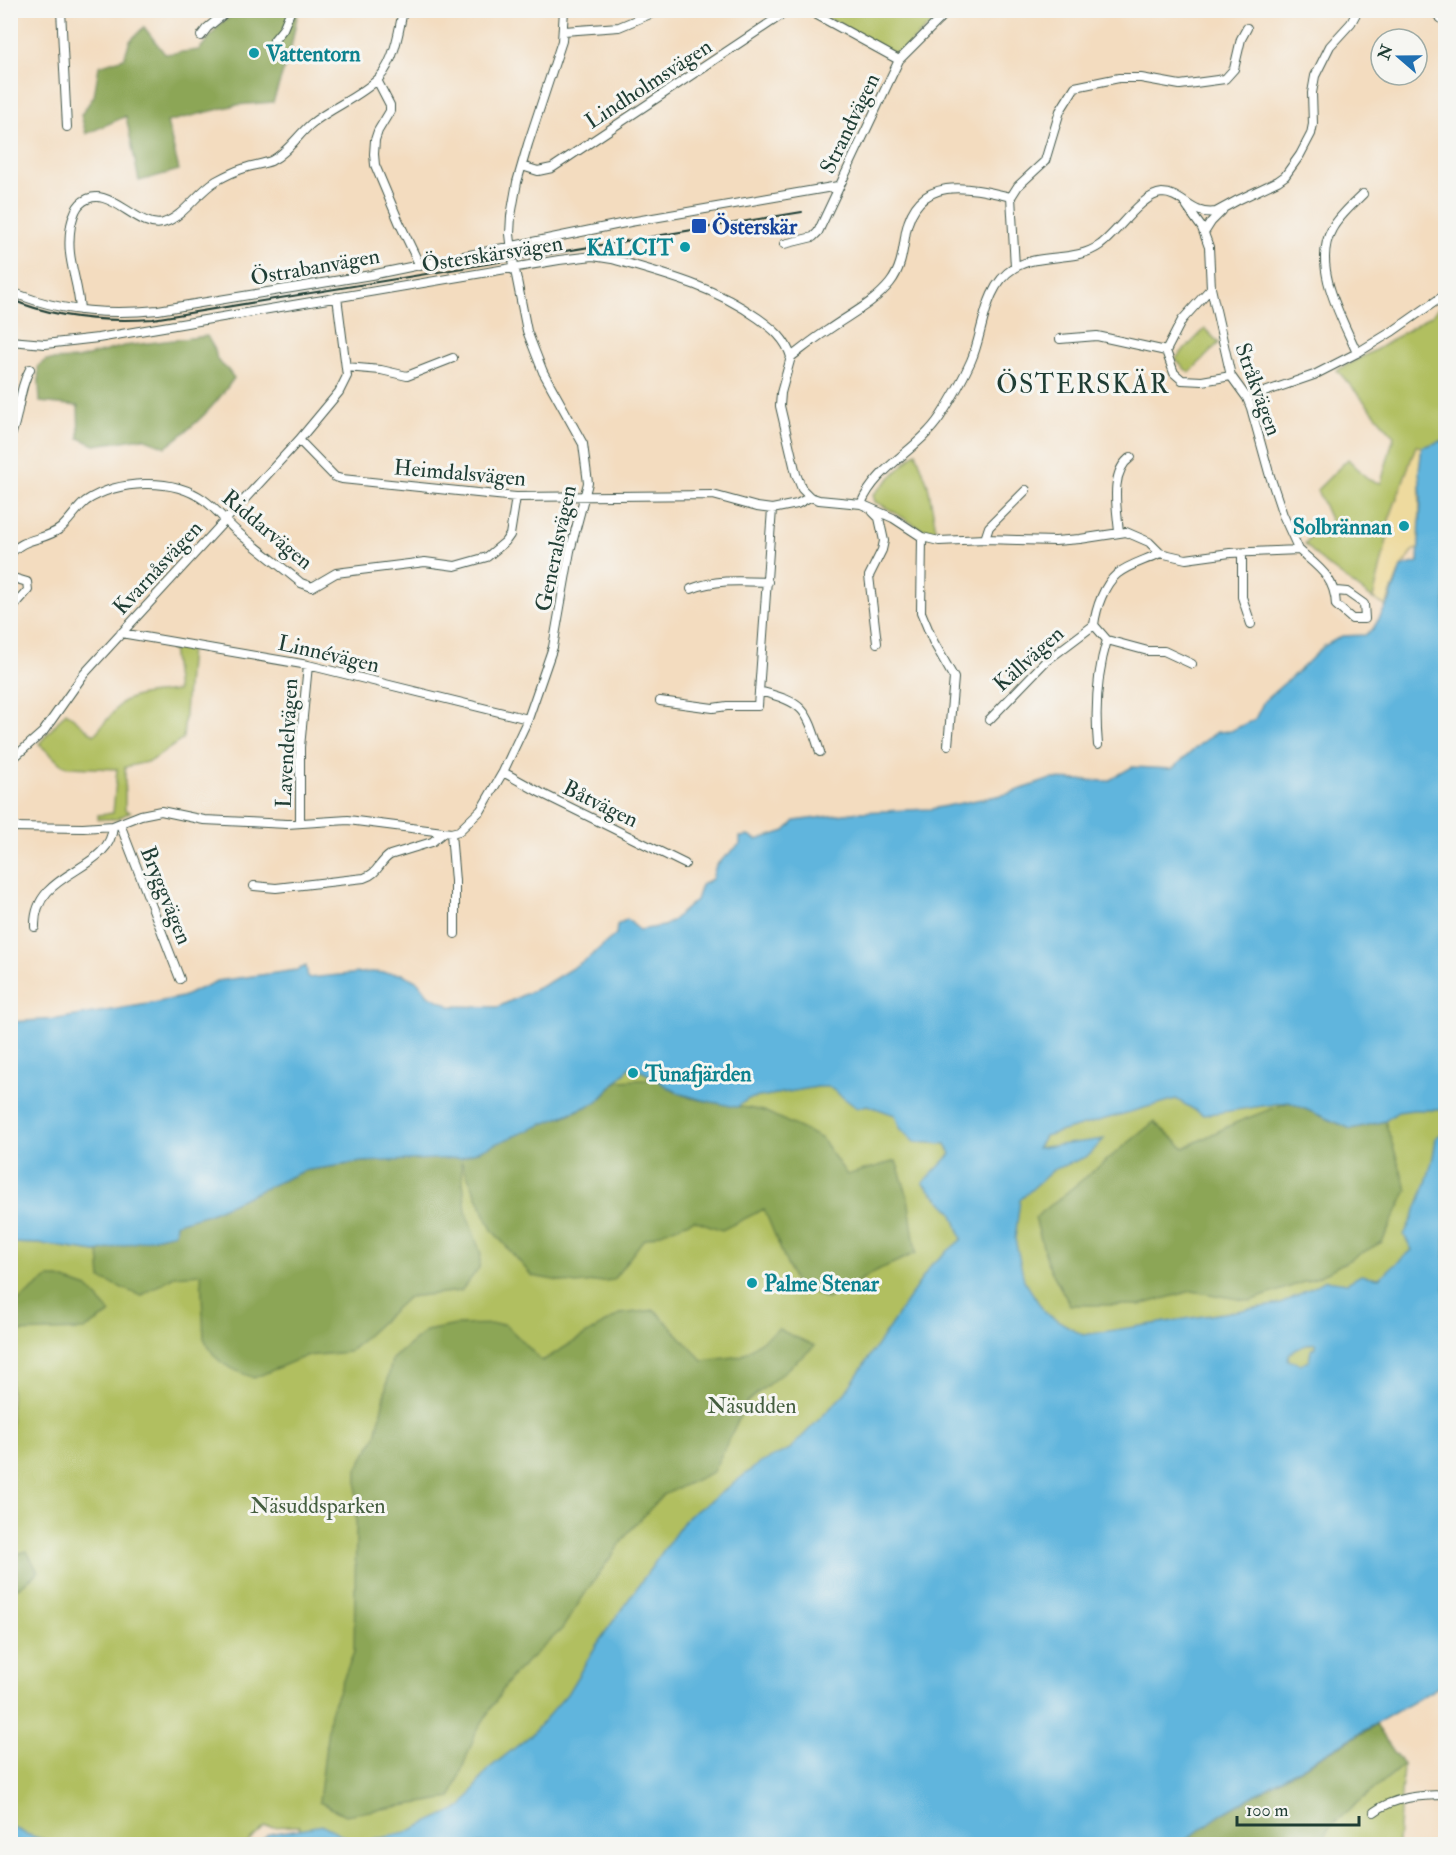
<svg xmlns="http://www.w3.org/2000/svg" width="1456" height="1855" font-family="'IM FELL Double Pica',serif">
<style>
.green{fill:#b1bf61;stroke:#687e4a;stroke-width:1.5}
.forest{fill:#8ca657;stroke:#567246;stroke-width:1.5}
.sand{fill:#eeda9e;stroke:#868c69;stroke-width:1.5}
.water{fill:#61b5dd;stroke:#407988;stroke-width:1.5;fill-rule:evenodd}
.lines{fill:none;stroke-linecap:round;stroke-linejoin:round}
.minor-casing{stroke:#3f5549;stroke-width:10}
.minor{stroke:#fff;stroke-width:8}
.rail{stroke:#1f3d34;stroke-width:2}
.culture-dot{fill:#0f9aa8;stroke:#f6f6f2;stroke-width:2}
.transit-dot{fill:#1a4fb4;stroke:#f6f6f2;stroke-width:2}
.labels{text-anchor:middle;stroke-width:6;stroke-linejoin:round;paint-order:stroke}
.culture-label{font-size:22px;font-weight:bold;fill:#0d838f;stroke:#f6f6f2;text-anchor:start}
.street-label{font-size:22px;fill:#1f3d34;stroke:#f6f6f2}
.transit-label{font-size:22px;font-weight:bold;fill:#164399;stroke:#f6f6f2;text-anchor:start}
.park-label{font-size:22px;fill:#445e3f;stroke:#f6f6f2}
.quarter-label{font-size:26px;letter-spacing:1.5px;fill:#1f3d34;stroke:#f6f6f2}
</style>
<rect width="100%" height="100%" fill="#f6f6f2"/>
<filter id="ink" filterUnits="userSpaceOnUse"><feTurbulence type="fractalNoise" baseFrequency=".0167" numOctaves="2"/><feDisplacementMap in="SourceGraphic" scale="12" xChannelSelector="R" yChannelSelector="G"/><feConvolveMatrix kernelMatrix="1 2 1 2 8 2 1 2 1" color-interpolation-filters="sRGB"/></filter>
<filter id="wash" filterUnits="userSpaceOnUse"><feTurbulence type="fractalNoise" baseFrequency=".008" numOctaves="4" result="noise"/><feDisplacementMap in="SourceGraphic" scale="24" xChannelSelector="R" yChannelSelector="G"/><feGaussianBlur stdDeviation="1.35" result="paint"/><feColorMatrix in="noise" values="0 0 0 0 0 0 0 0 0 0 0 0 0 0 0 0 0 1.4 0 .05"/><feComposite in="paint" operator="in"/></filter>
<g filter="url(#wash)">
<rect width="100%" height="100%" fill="#f3dcbf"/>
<!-- green -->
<path class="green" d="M 814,11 L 945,11 L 900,53 L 891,52 Z
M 1445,301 L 1445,440 L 1422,447 L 1416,446 L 1389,520 L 1389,532 L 1373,599 L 1322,561 L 1305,544 L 1313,533 L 1332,524 L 1317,490 L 1348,459 L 1369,480 L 1381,483 L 1394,436 L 1337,370 L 1379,348 L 1432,315 Z
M 1205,329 L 1219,343 L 1189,373 L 1175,359 Z
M 916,452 L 928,485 L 937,534 C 914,529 897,511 875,502 L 873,495 Z
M 172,647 L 190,648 L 183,739 L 151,761 L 125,767 L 125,810 L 130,812 L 117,819 L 98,819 L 98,815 L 113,813 L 117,769 L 69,767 L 61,764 L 39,744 L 66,712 L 94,735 L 122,702 C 139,693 159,693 177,691 Z
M 1445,869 L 1445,1429 L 854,1844 L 296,1844 L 300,1826 L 265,1827 L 246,1844 L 42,1844 L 11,1831 L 11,1243 L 42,1244 L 96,1252 L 164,1235 L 139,1120 Z
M 1403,1765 L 1398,1844 L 1320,1844 L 1329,1827 Z"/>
<!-- forest -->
<path class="forest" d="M 240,11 L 298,11 L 291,48 L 273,102 L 236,105 L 167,122 L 179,170 L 139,181 L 126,116 L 86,134 L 81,115 L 94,96 L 99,66 L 124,58 L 130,41 L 144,27 L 165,54 L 199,50 L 222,22 Z
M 207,336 L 215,350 L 217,360 L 228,370 L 234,378 C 212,410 196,424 166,447 L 143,438 L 95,445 L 79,438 L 78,406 L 40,402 L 38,366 L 46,360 L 77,359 L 124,346 Z
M 656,1079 L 674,1091 L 691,1098 L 764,1111 L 821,1138 L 847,1175 L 896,1161 L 908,1197 L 916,1253 L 878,1270 L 827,1299 L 795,1284 L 764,1209 L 722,1230 L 694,1220 L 643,1240 L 613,1280 L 576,1284 L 532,1276 L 492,1230 L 461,1161 L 466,1212 L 481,1254 L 479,1268 L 461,1291 L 408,1297 L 349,1352 L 306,1356 L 254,1378 C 228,1367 217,1366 204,1338 L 201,1274 L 174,1276 L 141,1296 L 101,1279 L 99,1251 L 175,1233 L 176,1223 L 208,1214 L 303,1171 L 362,1162 L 399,1159 L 563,1117 L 597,1102 L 618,1081 Z
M 1289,1102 L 1351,1129 L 1385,1121 L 1407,1190 L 1382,1242 L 1318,1277 L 1250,1301 L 1192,1291 L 1140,1305 L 1070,1305 L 1048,1265 L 1035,1218 L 1154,1122 L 1184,1148 L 1235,1123 Z
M 48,1278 L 59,1278 L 88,1288 L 111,1313 L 84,1330 L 11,1332 L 11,1304 L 17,1302 Z
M 655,1310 L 703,1361 L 741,1356 L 778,1329 L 815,1346 L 747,1402 L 713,1472 L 663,1495 L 628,1533 L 586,1592 L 562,1629 L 511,1677 L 476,1732 L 451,1798 L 345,1815 L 319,1802 L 330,1712 L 354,1652 L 357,1469 L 376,1436 L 392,1359 L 426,1331 L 456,1325 L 505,1324 L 542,1361 L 620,1314 Z
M 27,1551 L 38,1572 L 21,1586 L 11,1591 L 11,1556 Z
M 1376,1725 L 1403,1765 L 1329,1827 L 1320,1844 L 1180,1844 L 1222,1814 Z"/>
<!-- sand -->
<path class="sand" d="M 1416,446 L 1422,447 C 1418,480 1421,515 1419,549 L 1414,550 L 1401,567 L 1386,606 L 1373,599 L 1389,532 L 1389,520 Z"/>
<!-- water -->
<path class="water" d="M 1445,440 L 1445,1110 L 1413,1110 L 1398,1112 L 1385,1121 L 1351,1129 L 1289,1102 L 1203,1115 L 1176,1099 L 1045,1136 L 1037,1148 L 1104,1139 L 1088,1156 L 1053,1170 L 1020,1200 L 1015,1239 L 1024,1280 L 1045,1313 L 1083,1335 L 1281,1304 L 1326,1280 L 1347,1283 L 1361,1275 L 1379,1278 L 1412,1250 L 1404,1235 C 1418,1207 1433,1169 1436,1137 L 1445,1132 L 1445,1683 L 1222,1814 L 1180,1844 L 258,1844 L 269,1834 L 323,1825 L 358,1843 L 405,1833 L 462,1807 L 487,1770 L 531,1735 L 567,1694 L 597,1644 L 687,1517 L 713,1499 L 760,1463 L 790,1449 L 845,1393 L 931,1265 L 962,1239 L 952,1212 L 923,1183 L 951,1154 L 946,1144 L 914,1142 L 900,1128 L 895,1115 L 867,1105 L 857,1108 L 829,1087 L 817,1087 L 748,1099 L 737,1107 C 717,1103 696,1100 677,1092 C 660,1084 648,1071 630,1067 L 597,1102 L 461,1158 L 362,1162 L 303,1171 L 208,1214 L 176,1223 L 175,1233 L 96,1252 L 42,1244 L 11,1243 L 11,1022 L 57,1019 L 148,1004 L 182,997 L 217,981 L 297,970 L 306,966 L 308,978 L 371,972 L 403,974 L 418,982 L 428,995 L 450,1006 L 498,1007 L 546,984 L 587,959 L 616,934 L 617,925 L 627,919 L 639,930 L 664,926 L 673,920 L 696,900 L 701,885 L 712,879 L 716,865 L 740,844 L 740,837 L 749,836 L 757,840 L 785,831 L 795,821 L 859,812 L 931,809 L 1007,794 L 1051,779 L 1108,781 L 1132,767 L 1172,769 L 1199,745 L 1217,732 L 1231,731 L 1255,719 L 1264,701 L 1304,666 L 1324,646 L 1342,636 L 1365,635 L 1373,629 L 1390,600 L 1401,567 L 1418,562 L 1421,498 L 1419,471 L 1422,447 ZM 1316,1343 L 1316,1347 L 1311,1350 L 1309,1361 L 1301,1364 L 1288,1360 L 1289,1354 C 1298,1347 1305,1345 1316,1343 Z
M 11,1826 L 26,1834 L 57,1844 L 11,1844 Z"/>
</g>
<g filter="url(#ink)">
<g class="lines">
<defs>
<path id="minor" d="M 61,10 L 67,127
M 808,10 L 899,60
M 1432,10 L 1446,23
M 564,31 L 619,27 L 660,10
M 201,36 L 207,28 L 229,10
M 274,40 L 283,29 L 291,10
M 377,80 L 390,105 L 390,111 L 378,131 L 375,140 L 374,154 L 375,165 L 399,222 L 420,266
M 522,166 L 538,171 L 552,168 L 789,10
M 1187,207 L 1202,228 L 1209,247 L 1211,288 L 1231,376 L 1247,398 L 1251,408 L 1269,473 L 1283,515 L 1299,550
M 1204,233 L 1211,222 L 1222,211
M 784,244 L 813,237 L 818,232 L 899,60 L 949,10
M 1015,267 L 1011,197 L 1018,186 L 1045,161 L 1060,111 L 1075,87 L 1119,78 L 1141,78 L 1180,85 L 1225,79 L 1234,69 L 1241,39 L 1247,28
M 1211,288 L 1182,320 L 1166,351 L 1174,373 L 1182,380 L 1202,381 L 1231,376
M 10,291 C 57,312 108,315 158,310 L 371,275 L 630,222 L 838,186
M 80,310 C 78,277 65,260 71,225 C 73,218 74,210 80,204 C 107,179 136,230 163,223 C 184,217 197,192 216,181 C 225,176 235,171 245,168 C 254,165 263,164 271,161 C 287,153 298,135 311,124 C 332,107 360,97 379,78 C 394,62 399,32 403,10
M 1060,339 L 1097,336 L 1166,351
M 10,341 L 45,344 L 98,338 L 559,260 L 593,256 L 612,259 C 664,274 713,286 758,318 C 772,328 786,339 791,357 L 781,393 L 780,406 L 796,474 L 802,489 L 810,497 L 819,500 L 861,504 L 893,518 L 922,537 L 939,541 L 985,539 L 1055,541 L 1080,539 L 1126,532 L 1149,542 L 1160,553 L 1186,559 L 1230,553 L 1299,550 C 1318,567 1335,577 1336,605 L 1352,619 L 1365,619 L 1364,604 L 1347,592 L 1336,591
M 1357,353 C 1342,318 1311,266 1332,229 C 1339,216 1352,205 1363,194
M 791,357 C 803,348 815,338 828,330 C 849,315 874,303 890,283 C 902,268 903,249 906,231 C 918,174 969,187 1011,197
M 346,367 L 381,370 L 407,376 L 453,358
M 1247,398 L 1314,375 L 1357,353 L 1393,331 L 1446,294
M 10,438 C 20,416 18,390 30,369
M 299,440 L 335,477 L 342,479 L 516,497 L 713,495 L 757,507 L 772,509 L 797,504 L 810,497
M 861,504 C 876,467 918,450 940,417 C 951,400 962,381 971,361 C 984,332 983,287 1014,268 C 1040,252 1075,263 1100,245 C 1117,233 1142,194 1162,193 C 1183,193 1190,216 1216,212 L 1238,200 L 1278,181 L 1285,176 L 1300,155 L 1311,134 L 1313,124 L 1312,93 L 1315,76 L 1330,46 L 1351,23 L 1358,10
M 873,512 L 879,518 L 884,541 L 882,550 L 869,576 L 877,643
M 1119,532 C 1117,509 1109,472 1131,457
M 922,537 L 921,612 L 933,641 L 954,678 L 948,745
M 985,539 L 989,527 L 1026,490
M 1242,553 L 1242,597 L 1251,624
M 10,555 C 22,537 45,541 61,528 C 70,520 77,508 86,501 C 118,480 172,477 204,500 C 218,510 227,524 240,534 C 260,551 281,566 301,583 L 312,587 L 336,573 L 425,562 L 455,566 L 487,557 L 505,542 L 510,535 L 516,497
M 10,577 L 27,582 L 28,590 L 10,611
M 691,589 C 716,579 741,581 768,582
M 121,633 L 308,665 L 528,719
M 1107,640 L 1148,651 L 1164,651 L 1192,664
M 759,691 C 805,703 806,708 820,752
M 660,701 L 713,708 L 727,706 L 758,706 L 772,509
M 989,720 L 1045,662 L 1094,625
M 1098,745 C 1095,711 1097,673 1107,640 L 1094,625 C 1096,608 1104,585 1117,574 C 1129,564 1147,560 1160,553
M 10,761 L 43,732 L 84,674 L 299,440 L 339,392 L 347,376 L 337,297
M 503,772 L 541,793 L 685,864
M 300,823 L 300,747 L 308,665
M 120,824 L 180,979
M 10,827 L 83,828 L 113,826 L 141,815 L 161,811 L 204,820 L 287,824 L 348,820 L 451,833 L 459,831 L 481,810 L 503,772 L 528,719 L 553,647 L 570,551 L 588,483 L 583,444 L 543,372 L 527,331 L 513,260 L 510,234 L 511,216 L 517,182 L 528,144 L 562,41 L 564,10
M 451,833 L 455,881 L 455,934
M 254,886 L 276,888 L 364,878 C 378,874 379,862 390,855 L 432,842 L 443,833
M 35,927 C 33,869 111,873 113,826
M 1374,1812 C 1394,1797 1421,1795 1446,1795"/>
</defs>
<!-- minor casing -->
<use href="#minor" class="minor-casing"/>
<!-- minor -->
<use href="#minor" class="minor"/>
<!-- rail -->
<path class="rail" d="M 10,299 C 56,319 105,322 153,319 L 802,212"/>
</g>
</g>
<!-- markers -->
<g class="culture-dot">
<circle cx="254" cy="53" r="6"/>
<circle cx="685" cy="247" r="6"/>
<circle cx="1404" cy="526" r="6"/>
<circle cx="633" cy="1073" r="6"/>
<circle cx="752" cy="1283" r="6"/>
</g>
<rect class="transit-dot" x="691" y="218" width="16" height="16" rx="3"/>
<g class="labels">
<!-- culture labels -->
<g class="culture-label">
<text x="266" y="61">Vattentorn</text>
<text x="673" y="255" text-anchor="end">KALCIT</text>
<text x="1392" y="534" text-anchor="end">Solbrännan</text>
<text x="645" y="1081">Tunafjärden</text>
<text x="764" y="1291">Palme Stenar</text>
</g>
<!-- street labels -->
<g class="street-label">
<text transform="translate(648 83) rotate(-33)" y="8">Lindholmsvägen</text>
<text transform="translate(849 123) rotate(-64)" y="8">Strandvägen</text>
<text transform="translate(492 253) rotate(-9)" y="8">Österskärsvägen</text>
<text transform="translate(315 266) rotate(-10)" y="8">Östrabanvägen</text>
<text transform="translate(1259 389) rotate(70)" y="8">Stråkvägen</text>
<text transform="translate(460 472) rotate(5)" y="8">Heimdalsvägen</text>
<text transform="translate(268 529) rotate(40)" y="8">Riddarvägen</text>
<text transform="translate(555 548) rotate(-78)" y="8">Generalsvägen</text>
<text transform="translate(157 567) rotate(-47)" y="8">Kvarnåsvägen</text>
<text transform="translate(329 653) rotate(13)" y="8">Linnévägen</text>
<text transform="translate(1028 658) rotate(-42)" y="8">Källvägen</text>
<text transform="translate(286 743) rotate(-87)" y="8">Lavendelvägen</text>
<text transform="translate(601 803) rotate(26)" y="8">Båtvägen</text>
<text transform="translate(167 895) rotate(68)" y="8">Bryggvägen</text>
</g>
<!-- transit labels -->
<g class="transit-label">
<text x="712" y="234">Österskär</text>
</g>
<!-- park labels -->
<g class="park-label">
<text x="752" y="1413">Näsudden</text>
<text x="318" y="1513">Näsuddsparken</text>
</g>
<!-- quarter labels -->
<g class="quarter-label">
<text x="1083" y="393">ÖSTERSKÄR</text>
</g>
</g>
<!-- margin -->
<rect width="1456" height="1855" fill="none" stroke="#f6f6f2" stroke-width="36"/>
<!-- north arrow -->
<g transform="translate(1399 57) rotate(290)"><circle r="28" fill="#f6f6f2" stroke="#a0aca6" stroke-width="1.5"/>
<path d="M0-4.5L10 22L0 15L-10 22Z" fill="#1f6fb2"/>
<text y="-9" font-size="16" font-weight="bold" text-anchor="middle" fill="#1f3d34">N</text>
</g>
<!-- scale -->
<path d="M1237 1816v9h122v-9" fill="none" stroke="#1f3d34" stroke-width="3"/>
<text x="1246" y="1816" font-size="18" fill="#1f3d34" stroke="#f6f6f2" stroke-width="4.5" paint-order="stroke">100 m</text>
</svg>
